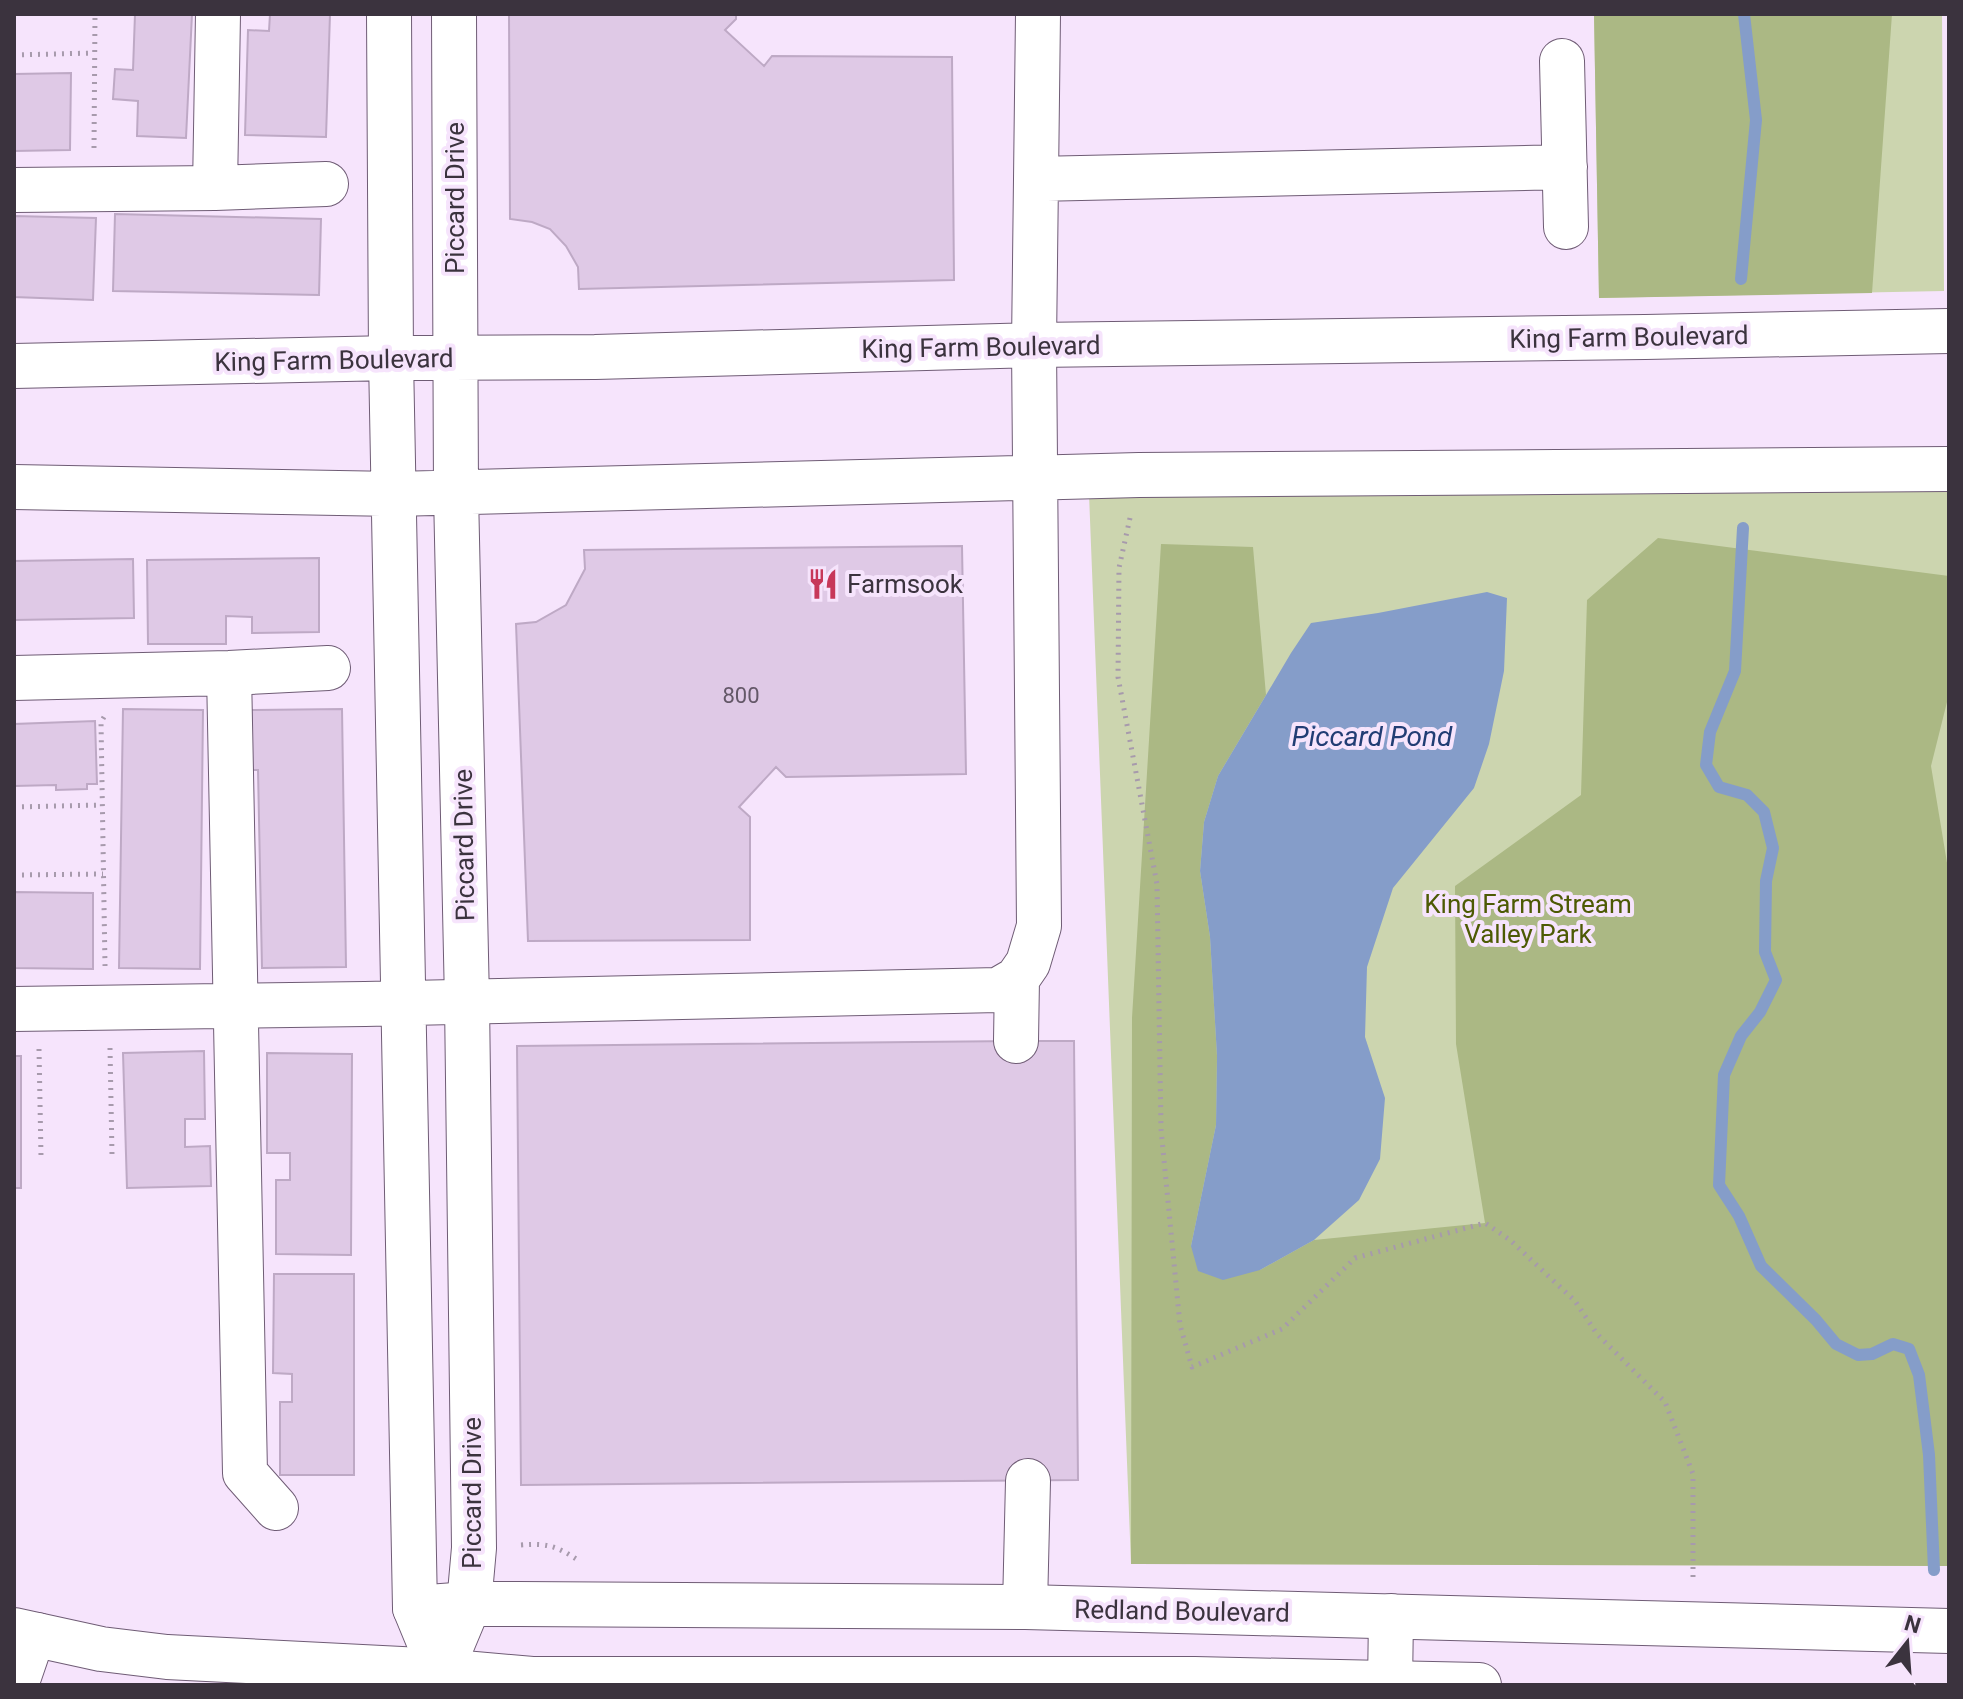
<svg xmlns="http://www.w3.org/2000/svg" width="1963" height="1699" font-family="Roboto,sans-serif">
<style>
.green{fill:#ccd5af}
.forest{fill:#abb884}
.water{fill:#859dc9}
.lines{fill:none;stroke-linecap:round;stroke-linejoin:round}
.stream{stroke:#859dc9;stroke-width:12}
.building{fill:#dfc9e6;stroke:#bea9c5;stroke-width:2}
.minor-casing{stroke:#6f5c75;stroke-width:46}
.major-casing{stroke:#6f5c75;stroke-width:46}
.path{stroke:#a79aac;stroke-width:5;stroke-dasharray:2 6;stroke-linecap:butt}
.minor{stroke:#fff;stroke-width:44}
.major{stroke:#fff;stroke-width:44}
.labels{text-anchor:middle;stroke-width:8;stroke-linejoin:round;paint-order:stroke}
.number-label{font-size:22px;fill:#645868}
.street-label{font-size:26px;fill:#3b333e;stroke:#f6e4fc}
.poi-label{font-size:26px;fill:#3b333e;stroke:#f6e4fc;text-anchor:start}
.park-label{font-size:26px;fill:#4d5a04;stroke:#f6e4fc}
.water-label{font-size:28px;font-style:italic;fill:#213d74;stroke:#f6e4fc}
</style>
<rect width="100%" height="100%" fill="#f6e4fc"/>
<!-- green -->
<path class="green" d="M 1594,14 L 1942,14 L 1944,291 L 1599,298 Z
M 1949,490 L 1949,1566 L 1131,1564 L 1089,494 Z"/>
<!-- forest -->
<path class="forest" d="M 1594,14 L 1892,14 L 1872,293 L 1599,298 Z
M 1658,538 L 1949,576 L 1949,694 L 1931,766 L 1949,875 L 1949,1566 L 1131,1564 L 1132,1018 L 1161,544 L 1253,547 L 1266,695 L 1218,776 L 1204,822 L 1200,871 L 1210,937 L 1217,1056 L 1216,1125 L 1191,1246 L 1260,1270 L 1314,1240 L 1485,1223 L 1456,1044 L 1455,886 L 1581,795 L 1587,600 Z"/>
<!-- water -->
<path class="water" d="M 1487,592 L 1507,598 L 1504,671 L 1489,744 L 1474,788 L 1393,888 L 1367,967 L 1365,1037 L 1385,1098 L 1380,1159 L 1359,1200 L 1314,1240 L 1260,1270 L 1223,1280 L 1198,1271 L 1191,1246 L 1216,1125 L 1217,1056 L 1210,937 L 1200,871 L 1204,822 L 1218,776 L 1291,653 L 1311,623 L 1378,613 Z"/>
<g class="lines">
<!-- stream -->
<path class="stream" d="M 1741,279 L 1756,120 L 1744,14
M 1743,528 L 1735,671 L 1710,732 L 1706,765 L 1719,787 L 1747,795 L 1764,812 L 1773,848 L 1766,881 L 1765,952 L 1776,980 L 1760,1012 L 1741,1036 L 1724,1075 L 1719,1185 L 1739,1216 L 1761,1266 L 1816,1320 L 1836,1344 L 1858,1355 L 1872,1354 L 1893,1344 L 1909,1349 L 1919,1375 L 1929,1455 L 1934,1570"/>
</g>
<!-- building -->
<path class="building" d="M 135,14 L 192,14 L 186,138 L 137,136 L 138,101 L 113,99 L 115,69 L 133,70 Z
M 270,14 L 330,14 L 326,137 L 245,135 L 248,30 L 269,31 Z
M 509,14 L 736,14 L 736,19 L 725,30 L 764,66 L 772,56 L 952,57 L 954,280 L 579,289 L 578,267 L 566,246 L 550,229 L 532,222 L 510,219 Z
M 71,73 L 70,150 L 14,151 L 14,74 Z
M 115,214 L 321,219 L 319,295 L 113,291 Z
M 14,216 L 96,218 L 93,300 L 14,297 Z
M 962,546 L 966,774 L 786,777 L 776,767 L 739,807 L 750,817 L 750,940 L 528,941 L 516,624 L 536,622 L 566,605 L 585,569 L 584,550 Z
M 319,558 L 319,632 L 252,633 L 252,617 L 226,616 L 226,644 L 148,644 L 147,560 Z
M 133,559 L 134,618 L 14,620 L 14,561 Z
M 123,709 L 203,710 L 200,969 L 119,968 Z
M 342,709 L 346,967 L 262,968 L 258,770 L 252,770 L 251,710 Z
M 95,721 L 97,784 L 87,784 L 87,789 L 56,790 L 56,785 L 14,786 L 14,724 Z
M 14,892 L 93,893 L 93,969 L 14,968 Z
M 1016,1041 L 1074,1041 L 1078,1480 L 521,1485 L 517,1046 Z
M 204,1051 L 205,1119 L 185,1119 L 185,1147 L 210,1146 L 211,1186 L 127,1188 L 123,1053 Z
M 267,1053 L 352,1054 L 351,1255 L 276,1254 L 276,1180 L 290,1180 L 290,1153 L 267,1153 Z
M 14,1056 L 21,1056 L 21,1188 L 14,1188 Z
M 274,1274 L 354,1274 L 354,1475 L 280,1475 L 280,1402 L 292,1402 L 292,1374 L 273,1373 Z"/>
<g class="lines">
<defs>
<path id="minor" d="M 389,14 L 391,358 L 415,1608 L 441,1671
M 1562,61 L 1566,227
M 1036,179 L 1565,167
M 215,188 L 218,14
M 14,190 L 215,188 L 326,184
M 14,366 L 391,358 L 595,357 L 1034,345 L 1645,337 L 1949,331
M 14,487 L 395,494 L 1139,475 L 1949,469
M 229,673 L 245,1473 L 276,1508
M 14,678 L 229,673 L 328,668
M 14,1009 L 365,1004 L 998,990 L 1017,979 L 1028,963 L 1039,926 L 1034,345 L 1038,14
M 1016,1041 L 1017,979
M 1025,1607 L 1028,1481
M 16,1685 L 28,1650 L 37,1635
M 440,1685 L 441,1671 L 469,1604 L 474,1548 L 467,1001 L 456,493 L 454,14
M 1390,1685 L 1391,1616"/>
<path id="major" d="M 415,1608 L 469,1604 L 519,1604 L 1025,1607 L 1949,1631
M 14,1630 L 101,1649 L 167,1657 L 441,1671 L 532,1679 L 1195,1679 L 1479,1685"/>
</defs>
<!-- minor casing -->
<use href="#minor" class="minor-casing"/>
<!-- major casing -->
<use href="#major" class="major-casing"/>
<!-- path -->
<path class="path" d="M 14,55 L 94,53
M 94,148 L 95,14
M 1130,518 L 1119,568 L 1118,677 L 1157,884 L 1161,1129 L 1180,1325 L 1192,1367 L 1282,1329 L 1355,1258 L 1485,1223 L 1510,1240 L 1575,1301 L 1597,1334 L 1665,1402 L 1693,1474 L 1693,1582
M 104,717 L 101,722 L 105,966
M 14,807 L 102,805
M 14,875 L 103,874
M 110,1048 L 112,1155
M 39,1049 L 41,1156
M 521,1545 C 548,1543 556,1546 578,1560"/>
<!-- minor -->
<use href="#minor" class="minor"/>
<!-- major -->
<use href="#major" class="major"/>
</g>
<!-- icons -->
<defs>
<symbol id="restaurant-bare" viewBox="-9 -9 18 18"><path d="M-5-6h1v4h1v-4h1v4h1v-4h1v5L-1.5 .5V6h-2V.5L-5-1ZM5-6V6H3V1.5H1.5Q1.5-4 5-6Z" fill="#c73759" stroke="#f6e4fc" stroke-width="2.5" paint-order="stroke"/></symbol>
</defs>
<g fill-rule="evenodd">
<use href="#restaurant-bare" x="801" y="562" width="44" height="44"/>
</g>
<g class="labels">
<!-- number labels -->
<g class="number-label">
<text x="741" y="703">800</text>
</g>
<!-- street labels -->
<g class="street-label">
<text transform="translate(455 198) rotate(-90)" y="9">Piccard Drive</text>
<text transform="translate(1629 337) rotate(-1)" y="9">King Farm Boulevard</text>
<text transform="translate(981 347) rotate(-1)" y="9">King Farm Boulevard</text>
<text transform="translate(334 360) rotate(-1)" y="9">King Farm Boulevard</text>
<text transform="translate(464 845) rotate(-91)" y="9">Piccard Drive</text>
<text transform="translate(472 1493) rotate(-90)" y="9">Piccard Drive</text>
<text transform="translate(1182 1611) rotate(1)" y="9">Redland Boulevard</text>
</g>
<!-- poi labels -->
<g class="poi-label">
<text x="847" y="593">Farmsook</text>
</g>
<!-- park labels -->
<g class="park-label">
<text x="1528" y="913">King Farm Stream<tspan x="1528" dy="30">Valley Park</tspan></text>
</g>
<!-- water labels -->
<g class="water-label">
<text x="1372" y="746">Piccard Pond</text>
</g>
</g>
<!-- border -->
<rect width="1963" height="1699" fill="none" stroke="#3b333e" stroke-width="32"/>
<!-- north arrow -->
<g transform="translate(1907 1643) rotate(17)" stroke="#f6e4fc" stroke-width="6" paint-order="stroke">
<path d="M0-6L14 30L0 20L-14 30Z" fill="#3b333e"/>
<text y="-12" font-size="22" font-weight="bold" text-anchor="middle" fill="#3b333e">N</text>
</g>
</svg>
